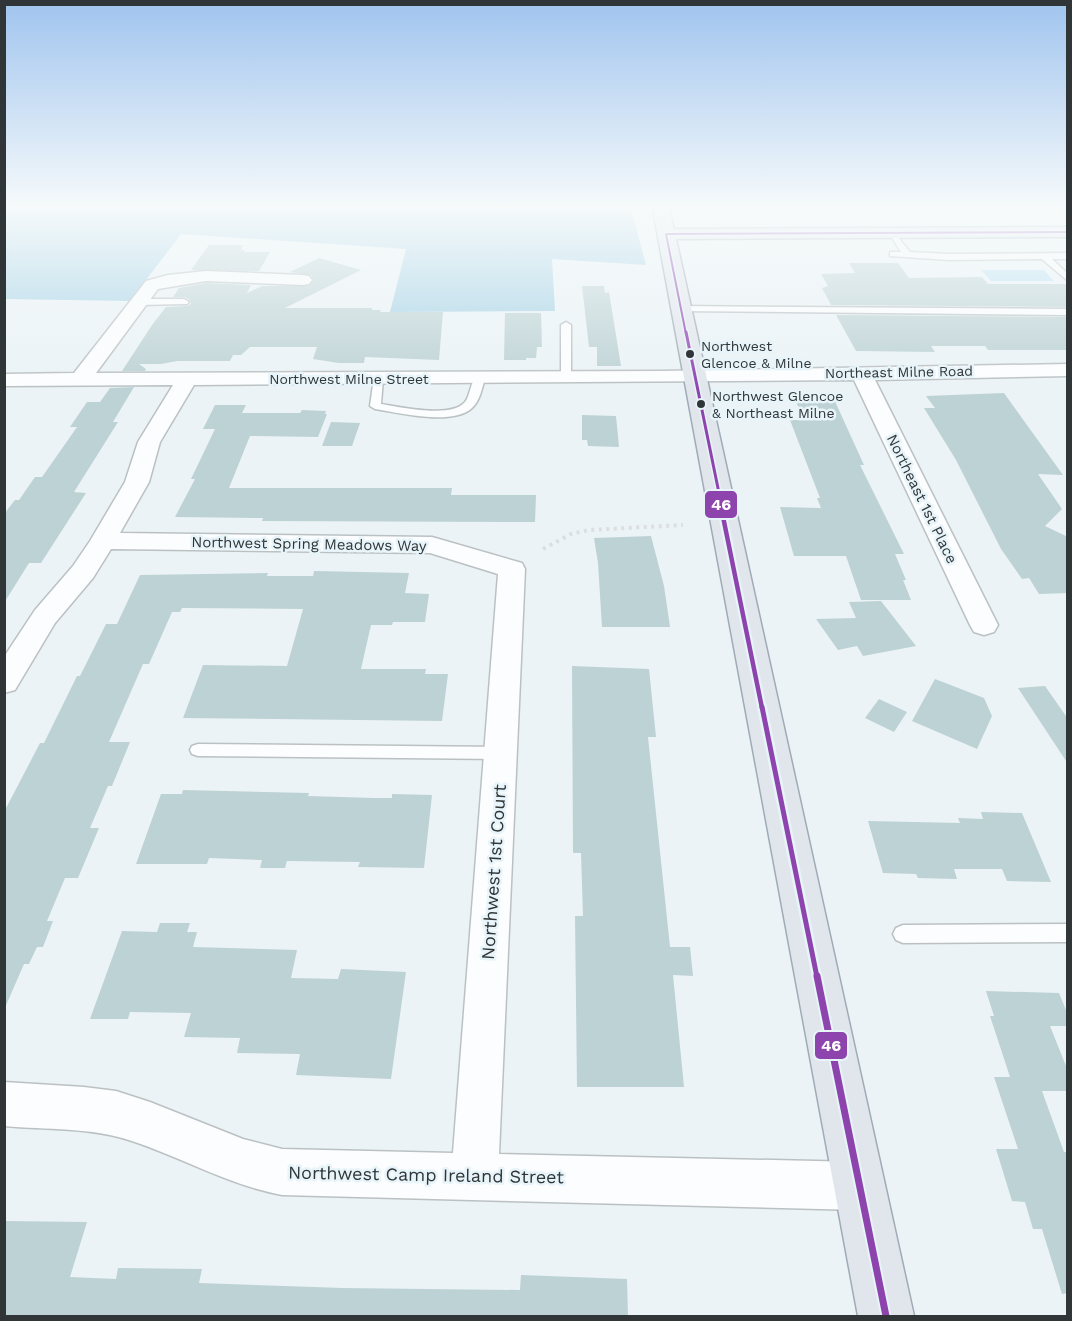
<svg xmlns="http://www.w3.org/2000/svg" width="1072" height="1321" font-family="'Work Sans',sans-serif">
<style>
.green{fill:#bae0f2}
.forest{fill:#a6d2e5}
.building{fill:#bdd2d4}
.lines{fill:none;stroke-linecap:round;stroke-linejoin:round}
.service-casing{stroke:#bbc1c3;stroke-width:3}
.minor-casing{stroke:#bbc1c3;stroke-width:3}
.primary-casing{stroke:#9fabb6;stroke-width:3}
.path{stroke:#dcdedf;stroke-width:4;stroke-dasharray:3 4.5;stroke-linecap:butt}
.service{fill:#fcfdfe;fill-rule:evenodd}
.minor{fill:#fcfdfe;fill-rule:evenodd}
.primary{fill:#e1e6ec;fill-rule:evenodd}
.bus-1-far4-casing{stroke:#e7f4fa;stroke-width:4.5}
.bus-1-far3-casing{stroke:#e7f4fa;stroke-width:6}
.bus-1-far2-casing{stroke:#e7f4fa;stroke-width:9}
.bus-1-far1-casing{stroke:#e7f4fa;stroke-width:10}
.bus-1-casing{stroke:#e7f4fa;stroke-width:11}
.bus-1-far4{stroke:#8e44ad;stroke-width:2}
.bus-1-far3{stroke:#8e44ad;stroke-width:3}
.bus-1-far2{stroke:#8e44ad;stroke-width:4.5}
.bus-1-far1{stroke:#8e44ad;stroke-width:5}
.bus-1{stroke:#8e44ad;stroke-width:7}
.bus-dot{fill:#303537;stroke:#e7f4fa;stroke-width:2}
.labels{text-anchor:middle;stroke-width:5;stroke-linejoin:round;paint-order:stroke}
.bus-label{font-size:14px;fill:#303537;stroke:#e7f4fa;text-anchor:start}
.far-street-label{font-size:14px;fill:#303537;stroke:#e7f4fa}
.street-label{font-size:15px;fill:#303537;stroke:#e7f4fa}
.near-street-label{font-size:18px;fill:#303537;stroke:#e7f4fa}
.line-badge{stroke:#e7f4fa;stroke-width:2}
.badge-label{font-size:16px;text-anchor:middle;font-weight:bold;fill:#fff}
</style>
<rect width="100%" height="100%" fill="#ebf3f6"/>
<!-- green -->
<path class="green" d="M 981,270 L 1044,270 L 1054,281 L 991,281 Z"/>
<!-- forest -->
<path class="forest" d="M 5,205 L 630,205 L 646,265 L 552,259 L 555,311 L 390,312 L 406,249 L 181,234 L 130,301 L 5,299 Z"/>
<!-- building -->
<path class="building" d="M 209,245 L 243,245 L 241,250 L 245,250 L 244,252 L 270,252 L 259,271 L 191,270 Z
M 319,258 L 361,270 L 285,308 L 372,308 L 372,310 L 381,310 L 380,312 L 443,312 L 439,360 L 365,357 L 364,363 L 339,363 L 313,359 L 317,347 L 250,347 L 241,355 L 233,355 L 230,361 L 177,361 L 161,364 L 139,364 L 146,369 L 145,371 L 122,371 L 152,325 L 166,307 L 187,306 L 191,304 L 190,300 L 185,297 L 173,297 L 179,288 L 206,283 L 251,285 L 247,293 L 262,286 L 309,286 L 314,280 L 311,275 L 290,272 Z
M 849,263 L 898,263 L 909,278 L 982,277 L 988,284 L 1068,284 L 1068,307 L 831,305 L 822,288 L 828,286 L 821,274 L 855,273 Z
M 582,286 L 604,286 L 605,293 L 609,292 L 621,366 L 597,366 L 597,347 L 589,347 Z
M 505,313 L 541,313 L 542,347 L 537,347 L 536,358 L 526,358 L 526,360 L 504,360 Z
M 836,315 L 1068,317 L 1068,350 L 988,350 L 985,346 L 931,346 L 935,352 L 856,351 Z
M 134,387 L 113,422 L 118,422 L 74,492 L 86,493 L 41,563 L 29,563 L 4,603 L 4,514 L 15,500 L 19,500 L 35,477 L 42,477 L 77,427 L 70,427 L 87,402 L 100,402 L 110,388 Z
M 1004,393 L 1063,475 L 1038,474 L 1062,509 L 1045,526 L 1068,537 L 1068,593 L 1039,594 L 1029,578 L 1022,579 L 1001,549 L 956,460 L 924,408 L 935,408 L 926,396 Z
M 833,397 L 864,465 L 860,465 L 904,554 L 895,554 L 906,580 L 903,580 L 911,600 L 861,600 L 846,556 L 794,556 L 780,507 L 821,508 L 817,498 L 820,498 L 790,420 L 805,420 L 794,398 Z
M 215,405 L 246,405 L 242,413 L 300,413 L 302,410 L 326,411 L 325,414 L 327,414 L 318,437 L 250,436 L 229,488 L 452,488 L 451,495 L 536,495 L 535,522 L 262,521 L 263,518 L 175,517 L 195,479 L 191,479 L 215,429 L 203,429 Z
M 582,415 L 616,416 L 619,447 L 588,446 L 587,440 L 582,440 Z
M 331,422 L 360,423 L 352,446 L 322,446 Z
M 651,536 L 664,586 L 670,627 L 602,627 L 598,563 L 594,538 Z
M 314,571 L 409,573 L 405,593 L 429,594 L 425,622 L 393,622 L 392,625 L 371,625 L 361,669 L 426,669 L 425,674 L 448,674 L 442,721 L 183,718 L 203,665 L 287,666 L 303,609 L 182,608 L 180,612 L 172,612 L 149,664 L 143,664 L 109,742 L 130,742 L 112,786 L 108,786 L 90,828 L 99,828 L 78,878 L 65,878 L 47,921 L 53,921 L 43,947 L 37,947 L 29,964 L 24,964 L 4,1010 L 4,812 L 40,743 L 44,743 L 77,676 L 80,676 L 106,624 L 117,624 L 140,575 L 268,573 L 267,576 L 313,576 Z
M 881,601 L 916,646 L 863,656 L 857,646 L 838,650 L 816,619 L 856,618 L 849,602 Z
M 572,666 L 649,669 L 656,737 L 648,737 L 670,947 L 690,947 L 693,976 L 673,975 L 684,1087 L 577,1087 L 575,916 L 583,916 L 581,853 L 573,853 Z
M 935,679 L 984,698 L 992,716 L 977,749 L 912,721 Z
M 1045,686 L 1068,719 L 1068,764 L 1018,688 Z
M 879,699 L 907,712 L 894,732 L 865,718 Z
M 183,790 L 309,793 L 308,796 L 374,798 L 392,798 L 392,794 L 432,795 L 424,868 L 358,867 L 360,862 L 287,861 L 285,868 L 260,868 L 262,860 L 209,858 L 207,864 L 136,864 L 161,794 L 182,794 Z
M 981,812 L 1022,813 L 1051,882 L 1007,881 L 1002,869 L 954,869 L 957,879 L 918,878 L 916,874 L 883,873 L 868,821 L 960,823 L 958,818 L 983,819 Z
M 160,923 L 190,923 L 187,932 L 197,932 L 193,947 L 297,950 L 291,978 L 338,979 L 341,969 L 406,972 L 391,1079 L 296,1075 L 300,1054 L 237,1053 L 240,1038 L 184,1037 L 191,1013 L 130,1012 L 128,1019 L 90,1019 L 122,931 L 157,932 Z
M 986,991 L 1059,993 L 1068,1015 L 1068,1026 L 1050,1026 L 1068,1071 L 1068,1091 L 1042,1091 L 1064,1152 L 1068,1152 L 1068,1293 L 1062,1294 L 1042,1229 L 1033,1229 L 1025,1202 L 1012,1201 L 996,1149 L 1018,1149 L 994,1077 L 1010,1077 L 990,1016 L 994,1016 Z
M 4,1221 L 87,1222 L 70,1277 L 116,1279 L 118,1268 L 202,1269 L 199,1283 L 343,1288 L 520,1290 L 521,1275 L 627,1279 L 628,1317 L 4,1317 Z"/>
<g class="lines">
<defs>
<path id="service" d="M 893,231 L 910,252 L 949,254 L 1068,253 L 1068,259 L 1052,259 L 1068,274 L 1068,281 L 1042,259 L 949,260 L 890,256 L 890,252 L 901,252 L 889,233 Z
M 184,299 L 189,302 L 187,304 L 138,305 L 133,302 L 138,299 Z
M 677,306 L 1068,309 L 1068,315 L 680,311 L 675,308 Z
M 566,322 L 571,325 L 571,377 L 566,380 L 561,377 L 561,325 Z
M 480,375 L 485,378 C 482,388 480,401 472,408 C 452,426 399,413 375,409 L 370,406 L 374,377 L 383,379 L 381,404 C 400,407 457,420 467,399 C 471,391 471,378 480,375 Z
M 198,744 L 501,747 L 507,749 L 509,753 L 507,757 L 501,759 L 198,756 L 192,754 L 190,750 L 192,746 Z
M 1068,924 L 1068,942 L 903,943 L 896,940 L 893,934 L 896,928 L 903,925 Z"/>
<path id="minor" d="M 206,271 L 303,275 L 309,276 L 312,280 L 309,284 L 303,285 L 206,281 L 158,289 L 96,373 L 662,371 L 1068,364 L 1068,376 L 875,380 L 998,625 L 994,632 L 984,635 L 974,632 L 970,625 L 854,380 L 194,385 L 160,442 L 149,482 L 120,533 L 432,537 L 522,563 L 525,569 L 499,1154 L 859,1162 L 876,1169 L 883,1186 L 876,1203 L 859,1210 L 282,1195 C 229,1185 183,1158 132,1141 C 91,1127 47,1130 4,1126 L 4,1082 L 84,1087 L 116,1091 L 150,1102 L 243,1139 L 282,1149 L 453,1153 L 498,574 L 430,553 L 111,549 L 93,578 L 55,623 L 15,690 L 4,693 L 4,657 L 35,610 L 73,566 L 90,541 L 125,482 L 138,442 L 173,385 L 4,386 L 4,374 L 74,373 L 146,281 L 168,275 Z"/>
<path id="primary" d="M 652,205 L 668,205 L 674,229 L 1068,227 L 1068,237 L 676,239 L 914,1316 L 858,1316 Z"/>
</defs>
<!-- service casing -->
<use href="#service" class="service-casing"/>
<!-- minor casing -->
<use href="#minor" class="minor-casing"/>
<!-- primary casing -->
<use href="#primary" class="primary-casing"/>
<!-- path -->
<path class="path" d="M 543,549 L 571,534 L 589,530 L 683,525"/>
<!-- service -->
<use href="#service" class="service"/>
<!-- minor -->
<use href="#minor" class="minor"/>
<!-- primary -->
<use href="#primary" class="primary"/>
<defs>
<path id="bus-1-far4" d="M 666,234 L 686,334
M 666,234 L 1068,232"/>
<path id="bus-1-far3" d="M 686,332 L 720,498"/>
<path id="bus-1-far2" d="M 719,497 L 762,708"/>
<path id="bus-1-far1" d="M 762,707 L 817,977"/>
<path id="bus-1" d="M 817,976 L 886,1316"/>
</defs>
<!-- bus-1-far4 casing -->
<use href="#bus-1-far4" class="bus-1-far4-casing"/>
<!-- bus-1-far3 casing -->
<use href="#bus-1-far3" class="bus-1-far3-casing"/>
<!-- bus-1-far2 casing -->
<use href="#bus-1-far2" class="bus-1-far2-casing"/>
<!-- bus-1-far1 casing -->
<use href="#bus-1-far1" class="bus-1-far1-casing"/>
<!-- bus-1 casing -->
<use href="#bus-1" class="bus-1-casing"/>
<!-- bus-1-far4 -->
<use href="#bus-1-far4" class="bus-1-far4"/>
<!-- bus-1-far3 -->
<use href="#bus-1-far3" class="bus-1-far3"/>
<!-- bus-1-far2 -->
<use href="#bus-1-far2" class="bus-1-far2"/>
<!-- bus-1-far1 -->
<use href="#bus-1-far1" class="bus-1-far1"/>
<!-- bus-1 -->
<use href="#bus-1" class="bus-1"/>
</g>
<!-- sky -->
<linearGradient id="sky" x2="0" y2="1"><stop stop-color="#a0c4ee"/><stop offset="0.53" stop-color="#f6fafb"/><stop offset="1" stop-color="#f6fafb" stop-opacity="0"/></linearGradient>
<rect width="1072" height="390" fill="url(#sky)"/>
<!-- markers -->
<g class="bus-dot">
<circle cx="690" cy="354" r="5"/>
<circle cx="701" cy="404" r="5"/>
</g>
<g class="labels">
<!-- bus labels -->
<g class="bus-label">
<text x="701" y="351">Northwest<tspan x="701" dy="17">Glencoe &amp; Milne</tspan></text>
<text x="712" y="401">Northwest Glencoe<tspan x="712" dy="17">&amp; Northeast Milne</tspan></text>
</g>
<!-- far-street labels -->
<g class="far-street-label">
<text transform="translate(899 372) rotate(-1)" y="5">Northeast Milne Road</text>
<text x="349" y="384">Northwest Milne Street</text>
</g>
<!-- street labels -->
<g class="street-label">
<text transform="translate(922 499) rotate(64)" y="5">Northeast 1st Place</text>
<text transform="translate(309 544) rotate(1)" y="5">Northwest Spring Meadows Way</text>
</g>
<!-- near-street labels -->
<g class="near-street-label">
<text transform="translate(494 872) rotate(-86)" y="6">Northwest 1st Court</text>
<text transform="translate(426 1175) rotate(1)" y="6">Northwest Camp Ireland Street</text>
</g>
</g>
<g class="line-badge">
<rect x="704" y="490" width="34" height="29" rx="6" fill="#8e44ad"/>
<rect x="814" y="1031" width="34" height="29" rx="6" fill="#8e44ad"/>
</g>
<g class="badge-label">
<text x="721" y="510">46</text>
<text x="831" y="1051">46</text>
</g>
<!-- border -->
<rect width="1072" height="1321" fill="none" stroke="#303537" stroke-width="12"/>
</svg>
